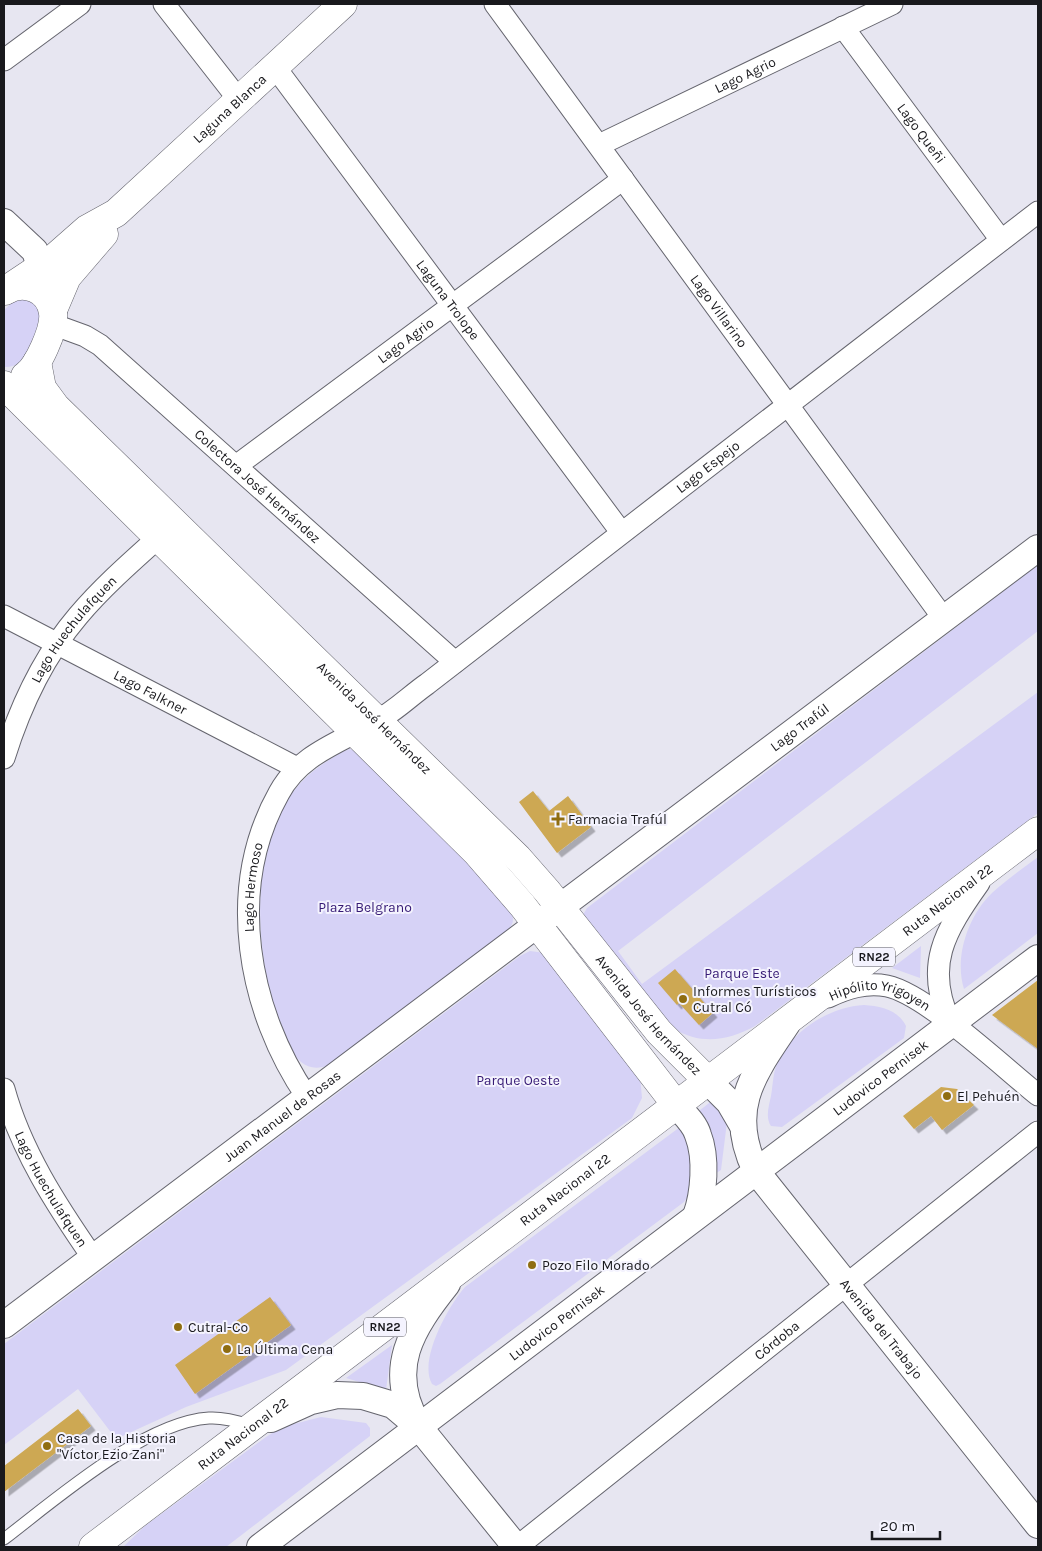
<svg xmlns="http://www.w3.org/2000/svg" width="1042" height="1551" font-family="Karla,sans-serif">
<style>
.green{fill:#d6d2f6}
.building{fill:#cda852;filter:url(#shadow)}
.lines{fill:none;stroke-linecap:round;stroke-linejoin:round}
.service-casing{stroke:#65656e;stroke-width:13}
.minor-casing{stroke:#65656e;stroke-width:23}
.tertiary-casing{stroke:#65656e;stroke-width:28}
.secondary-casing{stroke:#65656e;stroke-width:29}
.trunk-casing{stroke:#65656e;stroke-width:29}
.service{stroke:#fff;stroke-width:11}
.minor{stroke:#fff;stroke-width:21}
.tertiary{stroke:#fff;stroke-width:26}
.secondary{stroke:#fff;stroke-width:28}
.trunk{stroke:#fff;stroke-width:28}
.poi-dot{fill:#8f6d11;stroke:#f4f3fe;stroke-width:2}
.labels{text-anchor:middle;stroke-width:4;stroke-linejoin:round;paint-order:stroke}
.shield{fill:#f4f3fe;stroke:#5b5a60;stroke-width:1}
.shield-label{font-size:12px;font-weight:bold;fill:#19191d}
.street-label{font-size:14px;fill:#19191d;stroke:#f4f3fe}
.poi-label{font-size:14px;fill:#19191d;stroke:#f4f3fe;text-anchor:start}
.park-label{font-size:14px;fill:#361a75;stroke:#f4f3fe}
</style>
<defs>
<filter id="shadow"><feDropShadow dx="4.5" dy="4.5" stdDeviation="0" flood-color="#0004"/></filter>
</defs>
<rect width="100%" height="100%" fill="#e7e6f1"/>
<!-- green -->
<path class="green" d="M 17,298 L 35,302 L 43,319 C 35,338 30,367 5,367 L 4,310 Z
M 1038,565 L 1038,631 L 618,951 L 642,984 L 1038,692 L 1038,813 L 755,1026 C 728,1041 701,1045 674,1029 L 583,915 L 587,908 Z
M 350,749 L 366,756 L 508,905 C 514,916 516,923 506,932 L 329,1065 C 319,1069 309,1069 301,1062 C 287,1051 281,1028 276,1012 C 251,937 248,812 323,764 C 332,758 340,752 350,749 Z
M 1038,857 L 1038,933 L 964,989 C 954,957 968,916 992,893 C 1006,880 1023,868 1038,857 Z
M 921,946 L 920,978 L 892,968 Z
M 530,951 L 545,953 L 640,1076 L 642,1098 L 632,1118 L 286,1370 L 186,1407 L 116,1439 L 78,1389 L 4,1445 L 4,1344 L 520,956 Z
M 864,1005 C 881,1006 898,1010 906,1026 L 904,1038 L 782,1127 L 771,1126 C 765,1117 769,1106 771,1096 C 773,1084 773,1070 779,1059 C 795,1029 830,1007 864,1005 Z
M 713,1100 L 727,1122 L 721,1170 L 715,1174 L 695,1114 Z
M 680,1127 L 693,1147 L 689,1195 L 684,1202 L 440,1384 L 436,1386 L 432,1384 C 418,1360 449,1305 465,1287 Z
M 392,1345 L 386,1390 L 346,1378 Z
M 321,1417 L 366,1423 L 370,1428 L 370,1436 L 226,1547 L 123,1547 L 145,1526 L 266,1437 L 282,1427 Z"/>
<!-- building -->
<path class="building" d="M 533,791 L 549,811 L 568,796 L 591,827 L 557,853 L 519,802 Z
M 675,969 L 713,1013 L 699,1025 L 679,1003 L 677,1005 L 658,983 Z
M 1038,980 L 1038,1049 L 992,1015 Z
M 941,1087 L 957,1089 L 974,1105 L 942,1130 L 931,1116 L 914,1129 L 903,1116 Z
M 270,1297 L 291,1325 L 195,1394 L 175,1365 Z
M 78,1409 L 91,1426 L 4,1492 L 4,1466 Z"/>
<g class="lines">
<defs>
<path id="service" d="M 4,1539 C 55,1500 144,1422 209,1418 C 223,1417 237,1421 250,1425"/>
<g id="minor">
<path d="M 164,4 L 239,100"/>
<path id="s1" d="M 495,4 L 944,619"/>
<path id="s2" d="M 843,27 L 1001,240"/>
<path d="M 4,60 L 80,4"/>
<path id="s3" d="M 275,67 L 621,532"/>
<path id="s4" d="M 599,145 L 892,4"/>
<path id="s5" d="M 52,324 L 85,336 L 100,345 L 455,662"/>
<path id="s6" d="M 236,466 L 623,179"/>
<path id="s7" d="M 4,616 L 297,768"/>
<path id="s8" d="M 4,758 C 20,707 43,657 78,616 C 105,584 138,556 169,528"/>
<path id="s9" d="M 828,997 C 847,988 866,982 887,986 C 926,994 1004,1068 1038,1095"/>
<path d="M 951,1024 C 923,966 945,931 979,883"/>
<path id="s10" d="M 4,1089 C 21,1151 57,1206 93,1258"/>
<path id="s11" d="M 307,1097 C 248,1011 225,889 279,793 C 300,754 339,743 375,722 C 394,712 410,696 427,684 C 631,527 833,368 1038,212"/>
<path id="s12" d="M 517,1547 L 1038,1132"/>
</g>
<g id="tertiary">
<path d="M 4,222 L 35,251 L 47,288"/>
<path id="s13" d="M 787,1024 C 753,1074 726,1110 756,1171 L 1038,1525"/>
<path d="M 709,1082 L 729,1102 L 743,1126"/>
<path d="M 677,1106 C 685,1115 695,1124 698,1135 C 707,1158 704,1194 696,1216"/>
<path id="s14" d="M 4,1325 L 1038,548"/>
<path d="M 271,1419 L 311,1401 L 337,1395 L 363,1396 L 393,1405 L 419,1427 L 516,1547"/>
<path d="M 418,1425 C 385,1369 412,1328 447,1284"/>
<path id="s15" d="M 260,1547 L 1038,958"/>
</g>
<g id="secondary">
<path id="s16" d="M 6,290 L 54,258 L 87,229 L 116,213 L 343,4"/>
<path d="M 5,291 C 24,279 50,289 53,313 C 55,329 38,367 25,376"/>
<path d="M 53,310 L 67,277 L 104,234"/>
<path id="s17" d="M 37,362 L 42,388 L 56,407 L 518,858 L 547,891 L 659,1032 L 709,1082"/>
<path d="M 4,385 L 477,853 L 522,905 L 677,1106"/>
</g>
<g id="trunk">
<path id="s18" d="M 93,1547 L 1038,831"/>
</g>
</defs>
<!-- service casing -->
<use href="#service" class="service-casing"/>
<!-- minor casing -->
<use href="#minor" class="minor-casing"/>
<!-- tertiary casing -->
<use href="#tertiary" class="tertiary-casing"/>
<!-- secondary casing -->
<use href="#secondary" class="secondary-casing"/>
<!-- trunk casing -->
<use href="#trunk" class="trunk-casing"/>
<!-- service -->
<use href="#service" class="service"/>
<!-- minor -->
<use href="#minor" class="minor"/>
<!-- tertiary -->
<use href="#tertiary" class="tertiary"/>
<!-- secondary -->
<use href="#secondary" class="secondary"/>
<!-- trunk -->
<use href="#trunk" class="trunk"/>
</g>
<!-- markers -->
<g class="poi-dot">
<path d="M555.5 811.5h5v5h5v5h-5v5h-5v-5h-5v-5h5z"/>
<circle cx="683" cy="999" r="5"/>
<circle cx="947" cy="1096" r="5"/>
<circle cx="532" cy="1265" r="5"/>
<circle cx="178" cy="1327" r="5"/>
<circle cx="227" cy="1349" r="5"/>
<circle cx="47" cy="1446" r="5"/>
</g>
<g class="labels">
<!-- shield labels -->
<g class="shield">
<rect x="853" y="947.5" width="42" height="19" rx="4"/>
<rect x="364" y="1317.5" width="42" height="19" rx="4"/>
</g>
<g class="shield-label">
<text x="874" y="961">RN22</text>
<text x="385" y="1331">RN22</text>
</g>
<!-- street labels -->
<g class="street-label">
<text dy="5" stroke="none"><textPath href="#s4" startOffset="162">Lago Agrio</textPath></text>
<text dy="5" stroke="none"><textPath href="#s16" startOffset="289">Laguna Blanca</textPath></text>
<text dy="5" stroke="none"><textPath href="#s2" startOffset="132">Lago Queñi</textPath></text>
<text dy="5" stroke="none"><textPath href="#s3" startOffset="290">Laguna Trolope</textPath></text>
<text dy="5" stroke="none"><textPath href="#s1" startOffset="380">Lago Villarino</textPath></text>
<text dy="5" stroke="none"><textPath href="#s6" startOffset="211">Lago Agrio</textPath></text>
<text dy="5" stroke="none"><textPath href="#s11" startOffset="862">Lago Espejo</textPath></text>
<text dy="5" stroke="none"><textPath href="#s5" startOffset="264">Colectora José Hernández</textPath></text>
<text dy="5" stroke="none"><textPath href="#s8" startOffset="148">Lago Huechulafquen</textPath></text>
<text dy="5" stroke="none"><textPath href="#s7" startOffset="165">Lago Falkner</textPath></text>
<text dy="5" stroke="none"><textPath href="#s17" startOffset="495">Avenida José Hernández</textPath></text>
<text dy="5" stroke="none"><textPath href="#s14" startOffset="995">Lago Trafúl</textPath></text>
<text dy="5" stroke="none"><textPath href="#s11" startOffset="222">Lago Hermoso</textPath></text>
<text dy="5" stroke="none"><textPath href="#s18" startOffset="1072">Ruta Nacional 22</textPath></text>
<text dy="5" stroke="none"><textPath href="#s9" startOffset="55">Hipólito Yrigoyen</textPath></text>
<text dy="5" stroke="none"><textPath href="#s17" startOffset="900">Avenida José Hernández</textPath></text>
<text dy="5" stroke="none"><textPath href="#s15" startOffset="778">Ludovico Pernisek</textPath></text>
<text dy="5" stroke="none"><textPath href="#s14" startOffset="348">Juan Manuel de Rosas</textPath></text>
<text dy="5" stroke="none"><textPath href="#s10" startOffset="111">Lago Huechulafquen</textPath></text>
<text dy="5" stroke="none"><textPath href="#s18" startOffset="592">Ruta Nacional 22</textPath></text>
<text dy="5" stroke="none"><textPath href="#s15" startOffset="372">Ludovico Pernisek</textPath></text>
<text dy="5" stroke="none"><textPath href="#s13" startOffset="362">Avenida del Trabajo</textPath></text>
<text dy="5" stroke="none"><textPath href="#s12" startOffset="332">Córdoba</textPath></text>
<text dy="5" stroke="none"><textPath href="#s18" startOffset="188">Ruta Nacional 22</textPath></text>
</g>
<!-- poi labels -->
<g class="poi-label">
<text x="568" y="824">Farmacia Trafúl</text>
<text x="693" y="996">Informes Turísticos<tspan x="693" dy="16">Cutral Có</tspan></text>
<text x="957" y="1101">El Pehuén</text>
<text x="542" y="1270">Pozo Filo Morado</text>
<text x="188" y="1332">Cutral-Co</text>
<text x="237" y="1354">La Última Cena</text>
<text x="57" y="1443">Casa de la Historia<tspan x="57" dy="16">"Víctor Ezio Zani"</tspan></text>
</g>
<!-- park labels -->
<g class="park-label">
<text x="365" y="912">Plaza Belgrano</text>
<text x="742" y="978">Parque Este</text>
<text x="518" y="1085">Parque Oeste</text>
</g>
</g>
<!-- border -->
<rect width="1042" height="1551" fill="none" stroke="#19191d" stroke-width="10"/>
<!-- scale -->
<path d="M872 1531v8h68v-8" fill="none" stroke="#19191d" stroke-width="2.5"/>
<text x="880" y="1531" font-size="15" fill="#19191d" stroke="#f4f3fe" stroke-width="4" paint-order="stroke">20 m</text>
</svg>
